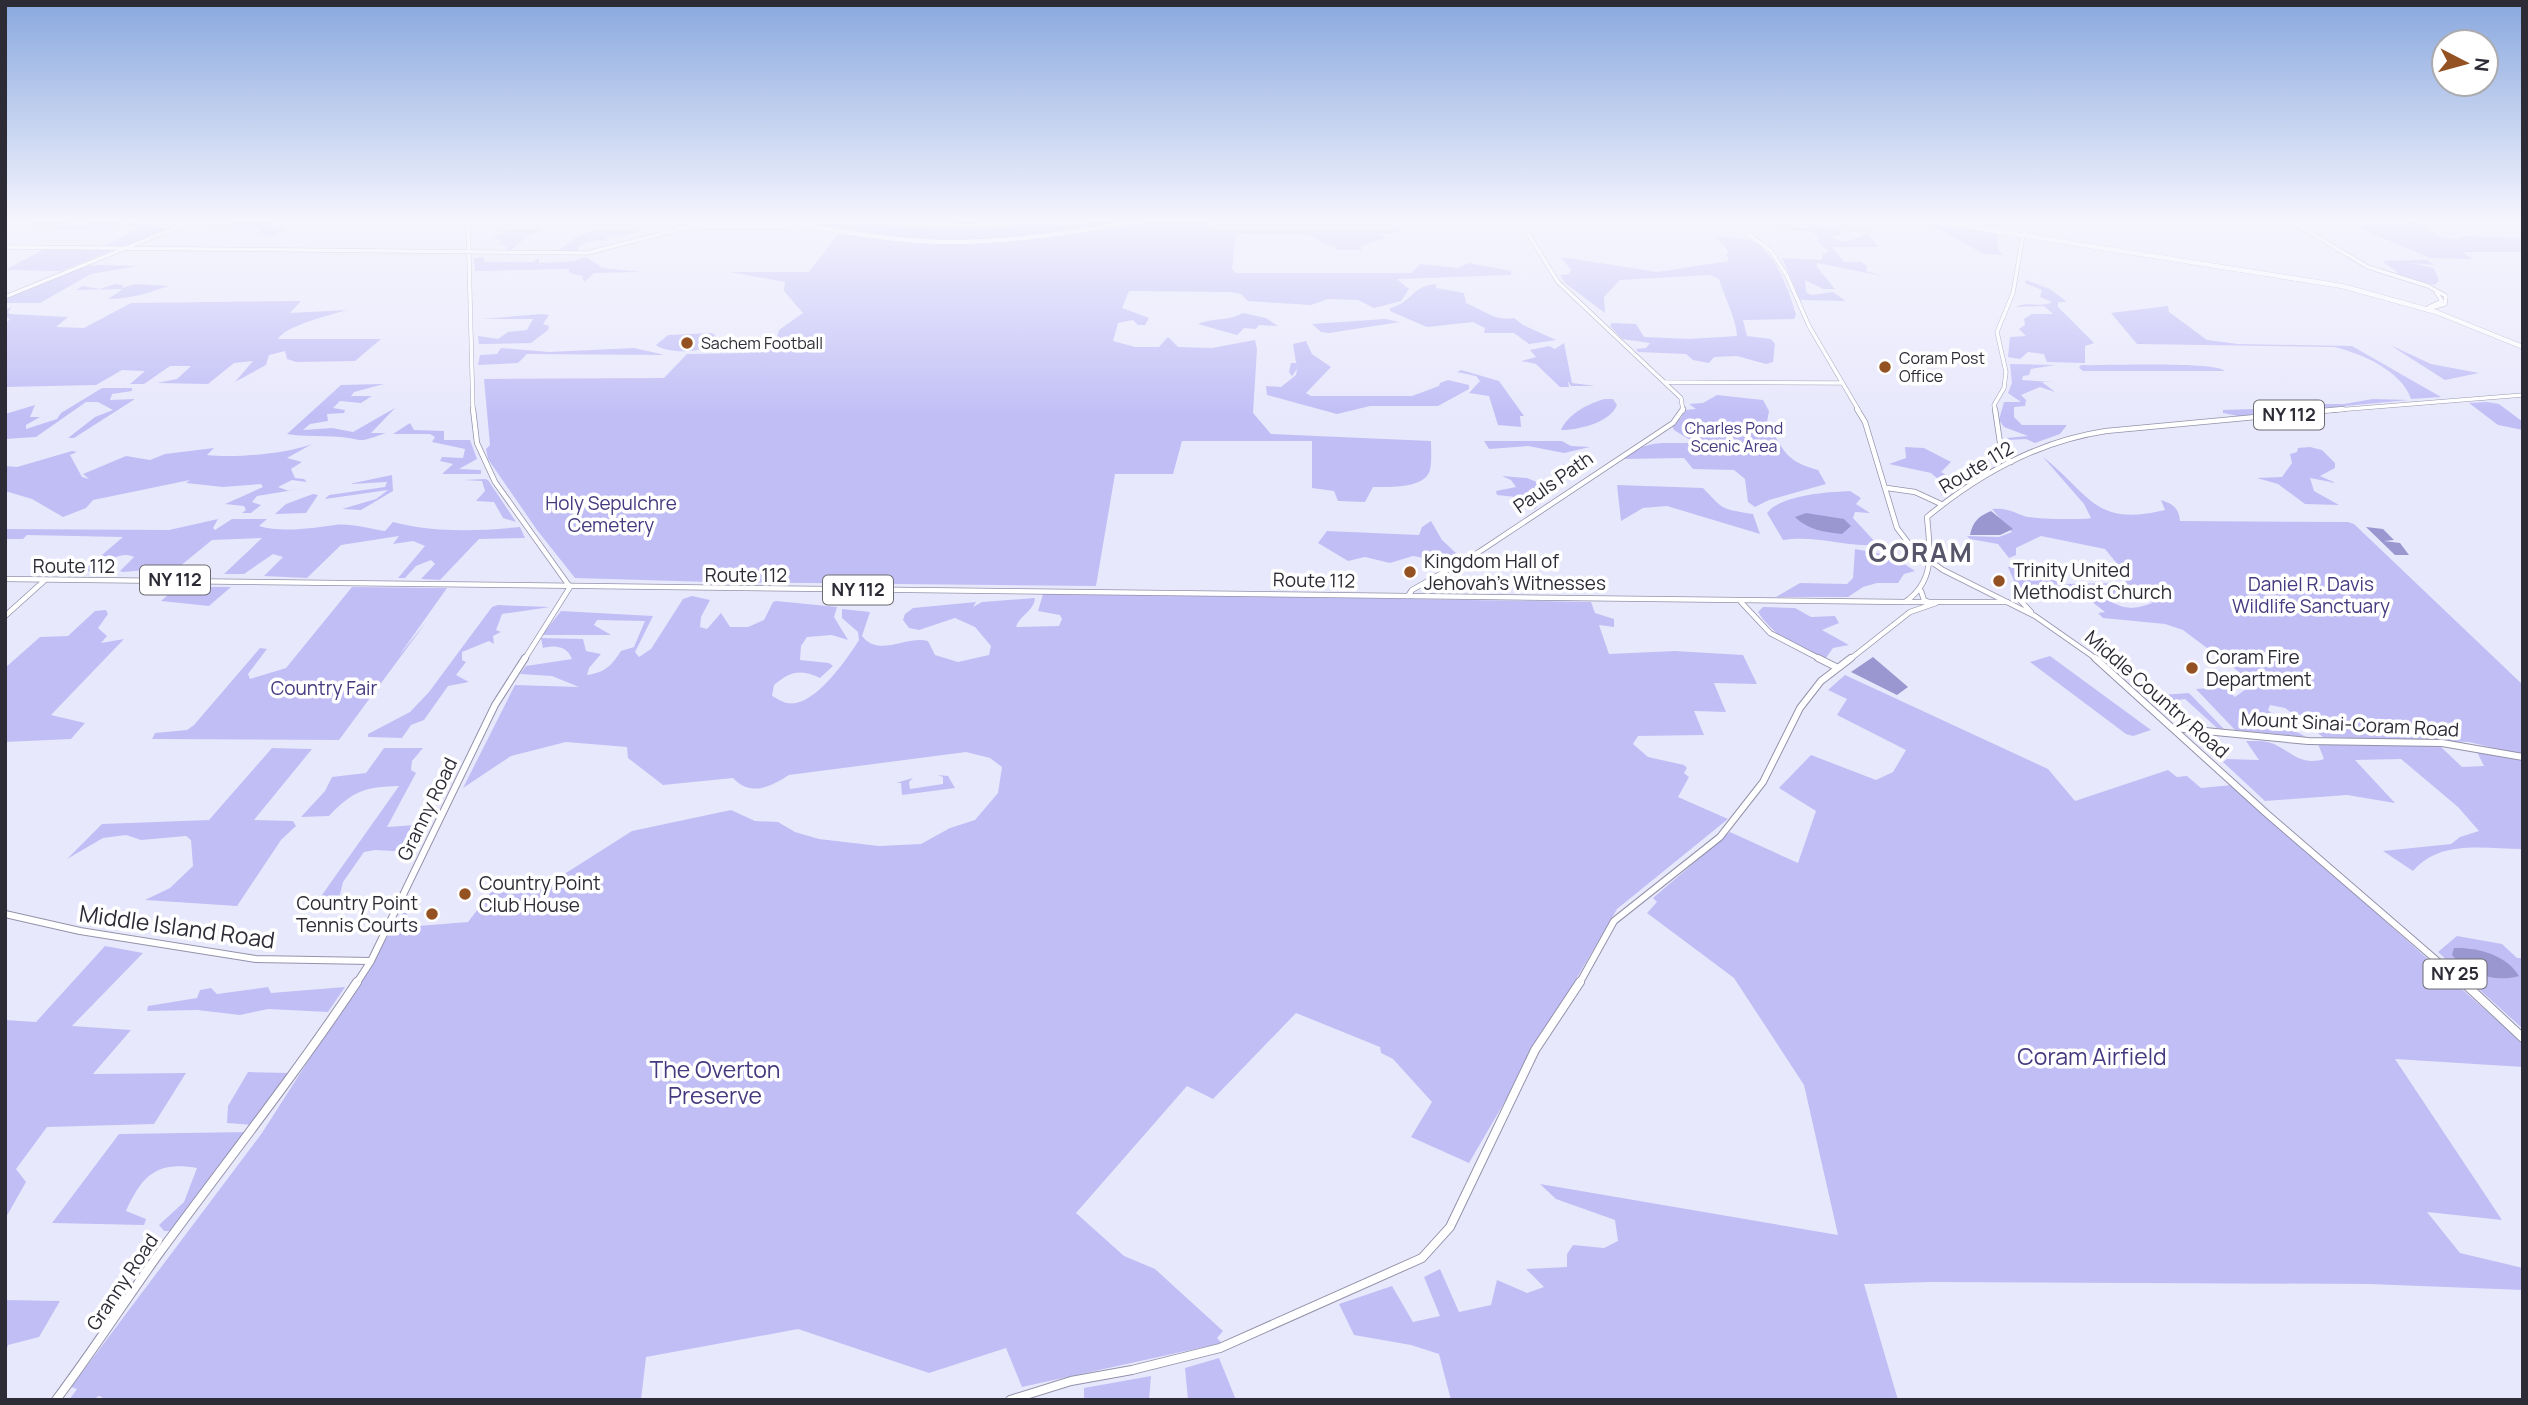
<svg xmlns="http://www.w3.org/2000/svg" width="2528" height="1405" font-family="Manrope,sans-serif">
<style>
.green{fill:#c1bef6}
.water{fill:#9a96d0}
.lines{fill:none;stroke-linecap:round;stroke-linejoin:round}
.secondary-far3-casing{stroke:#9392aa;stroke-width:4.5}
.secondary-far2-casing{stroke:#9392aa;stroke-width:6}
.secondary-far1-casing{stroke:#9392aa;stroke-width:8}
.secondary-casing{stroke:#9392aa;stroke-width:10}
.primary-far3-casing{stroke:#9392aa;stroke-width:4.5}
.primary-far2-casing{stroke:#9392aa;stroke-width:6}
.primary-far1-casing{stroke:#9392aa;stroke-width:8}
.primary-casing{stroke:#9392aa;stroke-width:10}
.highway-casing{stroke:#9392aa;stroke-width:5}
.secondary-far3{stroke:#fff;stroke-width:3.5}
.secondary-far2{stroke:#fff;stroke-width:4.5}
.secondary-far1{stroke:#fff;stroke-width:6}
.secondary{stroke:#fff;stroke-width:8}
.primary-far3{stroke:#fff;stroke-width:3.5}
.primary-far2{stroke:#fff;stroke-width:4.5}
.primary-far1{stroke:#fff;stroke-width:6}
.primary{stroke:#fff;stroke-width:8}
.highway{stroke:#fff;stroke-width:4.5}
.poi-dot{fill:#945121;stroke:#fff;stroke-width:2.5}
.labels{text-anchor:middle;stroke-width:7;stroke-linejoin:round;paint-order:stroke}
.far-poi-label{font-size:16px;fill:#2d2c36;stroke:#fff;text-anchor:start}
.far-park-label{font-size:16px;fill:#453a80;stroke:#fff}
.shield{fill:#fff;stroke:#6c6b72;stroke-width:2}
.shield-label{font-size:18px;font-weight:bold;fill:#2d2c36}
.street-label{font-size:19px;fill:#2d2c36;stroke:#fff}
.park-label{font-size:19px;fill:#453a80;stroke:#fff}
.poi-label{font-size:19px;fill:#2d2c36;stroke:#fff;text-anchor:start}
.near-street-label{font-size:23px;fill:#2d2c36;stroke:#fff}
.near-park-label{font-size:23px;fill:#453a80;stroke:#fff}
.district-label{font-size:26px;font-weight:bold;letter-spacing:2px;fill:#56556a;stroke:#fff}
</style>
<rect width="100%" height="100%" fill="#e8e8fc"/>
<!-- green -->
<path class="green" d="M 41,219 L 75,219 L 64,226 C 84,225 106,219 125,224 L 115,228 L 63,230 L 54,229 L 58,226 L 32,226 Z
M 240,219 L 278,219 L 269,228 L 286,229 L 273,236 L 255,235 L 260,231 L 257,229 L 183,227 L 225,227 Z
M 801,219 L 982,219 L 1026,226 L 1208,219 L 1201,226 L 1213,229 L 1368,231 L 1401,228 L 1400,232 L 1381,234 L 1386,238 L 1361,246 L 1362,250 L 1334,250 L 1337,247 L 1327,245 L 1309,235 L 1236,233 L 1232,269 L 1235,273 L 1412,273 L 1420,264 L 1458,268 L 1469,263 L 1511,271 L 1511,275 L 1397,279 L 1409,289 L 1401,301 L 1374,308 L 1358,300 L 1328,299 L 1311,305 L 1248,301 L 1241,294 L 1231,292 L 1129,291 L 1122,308 L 1149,318 L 1145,325 L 1138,325 L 1133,320 L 1118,323 L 1113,341 L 1135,347 L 1159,347 L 1168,337 L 1178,347 L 1212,348 L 1255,340 L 1257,349 L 1253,413 L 1271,434 L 1431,441 C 1431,450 1432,461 1430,470 C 1425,489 1388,487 1373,487 L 1365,502 L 1338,501 L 1334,491 L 1312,488 L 1312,441 L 1182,441 L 1173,474 L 1115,474 L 1096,586 L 710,582 L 575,578 L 537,530 L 488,459 L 486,449 L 490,445 L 484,379 L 664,378 L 687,354 L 747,353 L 776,340 L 779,330 L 803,313 L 784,291 L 785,282 L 730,272 L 649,272 L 809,272 L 838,234 L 928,241 L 787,221 L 885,225 Z
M 2407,219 L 2422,219 L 2417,221 L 2438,236 L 2458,240 L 2464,236 L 2523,238 L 2523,252 L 2462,252 L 2472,259 L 2430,258 L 2355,226 L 2413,225 Z
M 132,223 L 167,229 L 125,246 L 105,246 L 140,227 L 125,225 Z
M 1928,223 L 1997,233 L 1998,249 L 2003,255 L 1984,254 Z
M 1767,227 L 1871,229 L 1868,231 L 1840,229 L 1841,234 L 1829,237 L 1846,242 L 1868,234 L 1879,247 L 1832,247 L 1844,262 L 1862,262 L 1867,267 L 1866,271 L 1882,276 L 1817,263 L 1817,267 L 1835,289 L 1823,289 L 1805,280 L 1806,292 L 1811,295 L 1833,292 L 1846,301 L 1800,300 L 1782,258 L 1822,260 L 1823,254 L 1829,251 L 1817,242 L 1820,239 L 1813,232 Z
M 507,229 L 545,229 C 539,232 533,234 528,236 C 519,241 517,251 504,251 L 509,246 L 498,244 L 501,241 L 493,238 L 506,232 L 499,231 Z
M 596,230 L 641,231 L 618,237 L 608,236 L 606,241 L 596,240 L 579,246 L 577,252 L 544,252 L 559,250 L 578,236 Z
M 1715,236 C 1726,237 1739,237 1749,240 C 1774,247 1790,293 1796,315 L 1794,319 L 1743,320 L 1747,336 L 1771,339 L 1775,344 L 1773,362 L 1766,364 L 1737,356 L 1714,357 L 1709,363 L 1693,360 L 1686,354 L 1638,352 L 1636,349 L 1646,348 L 1650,343 L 1622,339 L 1610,326 L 1612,323 L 1636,324 L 1644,337 L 1689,339 L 1737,336 C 1737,321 1724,296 1719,279 L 1710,275 L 1620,280 L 1604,297 L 1605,313 L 1565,283 L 1560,275 L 1569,274 L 1571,270 L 1561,257 L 1657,272 L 1729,261 L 1726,254 L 1729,252 Z
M 47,248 L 113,250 L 61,271 L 5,270 Z
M 484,257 L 484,262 L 533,262 L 539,258 L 539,263 L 574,261 L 586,257 L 603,268 L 642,272 L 594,273 L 584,282 L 582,276 L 569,273 L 569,269 L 475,271 L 474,258 Z
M 2427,260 L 2434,265 L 2411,263 L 2434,268 L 2439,281 L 2435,285 L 2398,276 L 2396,271 L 2382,261 Z
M 100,265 L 138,266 L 91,274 L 40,303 L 5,303 L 5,299 L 85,266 Z
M 2026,280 L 2050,289 L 2067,302 L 2058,302 L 2058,307 L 2094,343 L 2085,346 L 2085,363 L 2047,362 L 2044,354 L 2028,352 L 2020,359 L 2008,357 L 2010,337 L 2026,336 L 2019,329 L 2025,325 L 2024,319 L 2032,314 L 2053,314 L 2044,306 L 2016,307 C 2028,301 2041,308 2052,302 L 2040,297 L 2042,290 L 2025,283 Z
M 115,284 L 123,285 L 122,288 L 135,284 L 169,286 C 148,293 130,299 108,299 L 123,289 L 76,290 L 82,286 L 100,289 Z
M 1436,284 L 1436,288 L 1464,293 L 1466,303 C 1483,310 1497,322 1514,318 L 1523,325 L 1556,340 L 1529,344 L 1514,333 L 1484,333 L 1485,328 L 1473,322 L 1427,327 L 1390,311 L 1390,308 C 1412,303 1411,286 1436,284 Z
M 301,301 L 290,313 L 348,310 C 332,314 285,326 278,339 L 381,339 L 355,361 L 296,362 L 287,359 L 285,351 L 269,355 L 266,365 L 235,382 L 253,361 L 234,363 L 208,384 L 157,383 L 177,379 L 191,366 L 170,366 L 144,384 L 130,384 L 145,371 L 122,370 L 96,385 L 5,387 L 5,324 L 10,319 L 5,317 L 5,310 L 12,307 L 8,312 L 10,314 L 68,317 L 56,327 L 84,328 L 131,303 Z
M 2168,306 L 2169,312 L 2207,340 L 2238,344 L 2352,346 L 2441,397 L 2411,399 C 2402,371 2361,353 2334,347 L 2137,344 L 2111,313 Z
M 1243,313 L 1266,318 L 1278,326 L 1259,325 L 1256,329 L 1244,328 L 1237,335 L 1198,324 C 1215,317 1226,322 1243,313 Z
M 542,314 L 549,315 L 543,324 L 549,326 L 548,330 L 531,343 L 479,344 L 478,336 L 498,339 L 508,332 L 527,330 L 533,319 L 482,319 Z
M 1385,319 L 1400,322 L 1329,333 L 1321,332 L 1312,324 Z
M 712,333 L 720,339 C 711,353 669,355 656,345 L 668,335 Z
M 1306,341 L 1312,354 L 1331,367 L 1306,393 L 1311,396 L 1412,396 L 1439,386 L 1440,383 L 1448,380 L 1469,385 L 1469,389 L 1438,406 L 1370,406 L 1337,414 L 1267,395 L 1266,386 L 1281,387 L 1296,375 L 1297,369 L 1292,376 L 1289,372 L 1291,363 L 1296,363 L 1297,368 L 1293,344 Z
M 1564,343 L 1572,383 L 1595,386 L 1571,386 L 1568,381 L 1569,387 L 1560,387 L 1536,364 L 1521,361 L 1536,357 L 1530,350 L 1549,346 L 1555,349 Z
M 2390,345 L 2431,364 L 2479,373 L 2445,380 Z
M 501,348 L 549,352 L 634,348 L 665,355 L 527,354 L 518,363 L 478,365 L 480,355 L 497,354 Z
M 2010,364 L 2055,365 L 2031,369 L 2029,375 L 2023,376 L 2022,380 L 2053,382 L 2042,382 L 2055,392 L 2040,387 L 2021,395 L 2026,400 L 2025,406 L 2014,407 L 2014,417 L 2022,425 L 2067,425 L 2060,434 L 2035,443 L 2026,439 L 2008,440 L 2007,438 L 2028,436 L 2004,427 L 1999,420 L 2004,402 L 2021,402 L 2008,393 L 2012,383 Z
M 2081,365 C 2105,366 2212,361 2225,371 L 2083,371 L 2079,368 Z
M 1461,370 L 1499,381 L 1524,416 L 1520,416 L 1521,427 L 1498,425 L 1489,396 L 1469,393 L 1480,381 L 1476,376 L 1457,372 Z
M 384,384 L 354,392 L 351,396 L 372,396 L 361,403 L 340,401 L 333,408 L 345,410 L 344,413 L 327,414 L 328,421 L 310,424 L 303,430 L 332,428 L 353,432 L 395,408 L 371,433 L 386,433 C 379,435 366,441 359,440 C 335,434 312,438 287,434 L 341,385 Z
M 102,388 L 132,388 L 132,391 L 112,394 L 110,400 L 135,399 L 74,438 L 68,438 L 95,417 L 113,410 L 98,402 L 86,402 L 36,437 L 5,439 L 5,414 L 35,405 L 30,417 L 40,417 L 26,425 L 26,429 L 57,419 L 61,413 Z
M 1717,395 L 1763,400 L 1769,411 L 1767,422 C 1783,449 1785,462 1818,470 L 1826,484 L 1769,500 L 1755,507 L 1748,502 L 1745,479 L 1734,470 L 1693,469 L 1684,458 L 1622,459 C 1649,438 1663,444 1695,443 L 1674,430 L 1671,424 L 1681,418 L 1685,410 L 1696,409 L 1689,404 L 1703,403 Z
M 1605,399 L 1613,399 L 1617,405 C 1610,423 1578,430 1561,430 C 1568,414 1589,403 1605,399 Z
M 2373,399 L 2409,400 L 2238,416 L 2223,413 L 2223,410 L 2284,408 L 2286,404 L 2344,404 Z
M 2487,402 L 2499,404 L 2523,422 L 2523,430 L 2498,425 L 2469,403 Z
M 410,423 L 414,430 L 444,431 L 444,440 L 470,440 L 477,459 L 459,469 L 481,470 L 481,474 L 442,474 L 453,464 L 440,461 L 442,457 L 463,458 L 465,449 L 432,442 L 435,437 L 430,434 L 393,434 Z
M 1484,441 L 1562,441 L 1571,446 L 1590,447 L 1564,453 L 1528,446 L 1489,449 Z
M 312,444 L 287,458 L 302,462 L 291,469 L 295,478 L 304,479 L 307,482 L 292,480 L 278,487 L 289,491 L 306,488 L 257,496 L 252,502 L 261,505 L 251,513 L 242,513 L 246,510 L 244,506 L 225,504 L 263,487 L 261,484 L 223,487 L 186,483 L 190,480 L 93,500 L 86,508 L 63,517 L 32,499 L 5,491 L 5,466 L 17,467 L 72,451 L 77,452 L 70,455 L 82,477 L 89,479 L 83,474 L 126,456 L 150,460 L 165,454 L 214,448 L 207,455 C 235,458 286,454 312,444 Z
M 1905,447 L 1924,448 L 1951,462 L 1941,472 L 1963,484 L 1942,496 L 1938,488 L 1938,479 L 1931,473 L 1889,464 L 1906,458 Z
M 2310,447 L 2322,450 L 2335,463 L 2335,468 L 2320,476 L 2336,483 L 2310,478 L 2314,491 L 2339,505 L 2305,504 L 2278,484 L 2257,478 L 2282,477 L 2292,463 L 2290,454 L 2297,452 L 2298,448 Z
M 2043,457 C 2091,495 2094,527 2165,510 L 2161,500 C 2173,504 2179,508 2180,521 L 2348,522 L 2354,524 L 2523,685 L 2523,755 L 2469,742 L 2323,737 L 2285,708 L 2270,705 L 2268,710 L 2284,725 L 2306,737 L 2235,730 L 2196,689 L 2224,687 L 2235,697 L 2250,686 L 2251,681 L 2183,630 L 2165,624 L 2103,618 L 2098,613 L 2105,612 L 2087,598 C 2119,596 2116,617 2152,603 L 2147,594 L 2078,593 L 2053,596 L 2048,591 L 2018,590 L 2008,567 L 2034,565 L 2060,584 L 2124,583 L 2129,578 L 2105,549 L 2041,536 L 2016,548 L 2016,555 L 2009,558 L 1998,544 L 1970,539 L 1967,536 L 1999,537 L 2012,532 L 1992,509 C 2006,508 2011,511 2024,516 C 2032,519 2083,520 2091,518 L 2084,504 Z
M 392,475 L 393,491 L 361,510 L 342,509 L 376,499 L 388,490 L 325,499 L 329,495 L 385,487 L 387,482 L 349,484 Z
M 1502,476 L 1527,478 L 1539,483 L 1542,489 L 1529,496 L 1540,503 L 1535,509 L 1523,508 L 1516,497 L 1497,495 L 1496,491 L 1516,487 L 1511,480 Z
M 485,479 L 488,480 L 516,522 L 503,518 L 494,502 L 476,501 L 485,491 L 482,481 L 464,480 Z
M 1617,485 L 1703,488 C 1724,510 1721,509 1753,514 L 1760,534 L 1667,506 L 1643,508 L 1621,521 Z
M 1850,491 L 1861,498 L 1856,504 L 1870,513 L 1855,512 L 1853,518 L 1878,545 C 1844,547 1817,535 1783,540 L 1767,513 C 1781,495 1828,492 1850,491 Z
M 313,494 L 318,495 L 306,513 L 275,514 L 286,504 Z
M 218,519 L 213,528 L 215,530 L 232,519 L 267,519 L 259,526 C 282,533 313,528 335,525 C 350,523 370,529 385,531 L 393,522 C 433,533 479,531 520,527 L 525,538 L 479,539 L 440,580 L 421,579 L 435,564 L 431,560 L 416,566 L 405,578 L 398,578 L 425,546 L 413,541 L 393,544 L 399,536 L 341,545 L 307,578 L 264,576 L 283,557 L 273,554 L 244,574 L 224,574 L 262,538 L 212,540 L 179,567 L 123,572 L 120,571 L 134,557 C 114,548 102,573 82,572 L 123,537 L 27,535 L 23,539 L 5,539 L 5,529 L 169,530 Z
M 1431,521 L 1442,540 L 1457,554 L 1451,563 L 1413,556 L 1390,563 L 1365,557 L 1348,561 L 1318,543 L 1327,531 L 1419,535 L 1422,527 Z
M 1855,549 L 1892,556 L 1915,571 L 1904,574 L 1898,583 L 1877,583 L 1863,587 L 1848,597 L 1776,597 L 1800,583 L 1847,584 L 1853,578 Z
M 189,587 L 231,587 L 209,606 L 161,601 L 170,593 Z
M 352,587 L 447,588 L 398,657 L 427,621 L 339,740 L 152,739 L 155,733 L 187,730 L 194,725 L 260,648 L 267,649 L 248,674 L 250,679 L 286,668 Z
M 1071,593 L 1591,602 L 1595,613 L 1614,619 L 1614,627 L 1599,625 L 1609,654 L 1675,651 L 1743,655 L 1757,684 L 1714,683 L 1726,712 L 1694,711 L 1704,735 L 1638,736 L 1633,744 L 1648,757 L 1684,765 L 1687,768 L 1684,773 L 1689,777 L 1678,797 L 1728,819 L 1617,909 L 1469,1163 L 1411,1137 L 1432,1102 L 1393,1059 L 1381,1053 L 1380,1047 L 1296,1013 L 1213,1099 L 1187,1086 L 1076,1213 L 1124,1256 L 1155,1269 L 1223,1331 L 1217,1338 L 1222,1343 L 1022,1387 L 1006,1348 L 929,1373 L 798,1329 L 646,1357 L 641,1400 L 107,1400 L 99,1396 L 93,1400 L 69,1400 L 77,1389 L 71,1387 L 262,1133 L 416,892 L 403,923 L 406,927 L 468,922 L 495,887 L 555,880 L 632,831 L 731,810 L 755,821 L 778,822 L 795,832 L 819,839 L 879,846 L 921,844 L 950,828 L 975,820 L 998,793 L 1002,767 L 990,758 L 966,752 L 789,775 C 770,787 751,797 733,778 L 663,785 L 628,758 L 627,747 L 566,742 L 511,756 L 463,788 L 515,685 L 579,687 L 552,676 L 520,674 L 526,666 L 572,659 C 567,646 555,645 543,648 L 541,638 L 583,639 L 586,651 L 601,654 L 589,668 L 587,675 C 606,672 611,666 621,651 L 634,647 L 645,621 L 597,620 L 594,625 L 611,635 L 542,635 L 561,611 L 653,616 L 635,652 L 639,657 L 651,649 L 683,599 L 692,596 L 710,600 L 701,617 L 700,627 L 707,629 L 721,613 L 730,627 L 748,627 L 764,620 L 773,602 L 776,601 L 837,607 L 834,617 L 848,640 L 832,635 L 807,637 L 801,646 L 800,660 L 829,663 L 833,666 L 820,678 C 800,669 791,671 774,685 L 772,696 C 776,698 782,702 787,703 C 813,709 847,659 859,640 L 858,632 L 842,618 L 842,609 L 870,612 L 862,636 C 879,658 906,635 928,641 L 935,655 L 958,662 L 989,655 L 991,646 L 975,627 L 955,618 L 919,630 L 909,628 L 903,620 L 905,614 L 913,608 L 976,602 L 973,607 L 982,602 L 1035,598 C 1034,611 1020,615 1016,627 L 1059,626 L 1062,619 L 1060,615 L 1038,611 L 1043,594 Z
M 498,605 L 550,607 L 502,614 L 496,630 L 501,632 L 493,636 L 494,644 L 489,641 L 462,652 L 462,660 L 466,662 L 456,675 L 469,682 L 448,686 L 424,720 L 411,725 L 402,738 L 368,737 L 368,734 L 410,712 L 429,692 L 492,607 Z
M 1763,607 L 1795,608 L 1811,617 L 1835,616 L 1839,623 L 1822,630 L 1849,645 L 1833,648 L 1826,658 C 1800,653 1772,634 1758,612 Z
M 106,610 L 108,614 L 98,628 L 107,636 L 101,643 L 124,639 L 51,715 L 85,723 L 71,739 L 5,742 L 5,668 L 40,637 L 68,636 L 95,611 Z
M 2050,656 L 2151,730 L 2133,736 L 2126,734 L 2030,662 Z
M 1845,675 L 2048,769 L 2075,801 L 2168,770 L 2177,777 L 2187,776 L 2201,788 L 2232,785 L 2500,1023 L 2523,1045 L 2523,1067 L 2395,1059 L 2502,1220 L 2427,1212 L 2460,1253 L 2523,1268 L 2523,1290 L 2369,1284 L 1930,1282 L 1864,1284 L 1898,1400 L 1451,1400 L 1439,1354 L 1411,1345 L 1354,1335 L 1339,1304 L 1392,1286 L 1413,1322 L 1440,1316 L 1424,1277 L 1440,1269 L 1459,1312 L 1491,1305 L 1497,1280 L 1527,1293 L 1544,1287 L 1526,1269 L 1567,1267 L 1567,1254 L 1573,1245 L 1604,1248 L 1618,1241 L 1615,1220 L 1556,1199 L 1540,1184 L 1838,1235 L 1804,1085 L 1734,978 L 1647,913 L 1657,902 L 1653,898 L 1730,832 L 1798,863 L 1816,811 L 1779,788 L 1811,755 L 1876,780 L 1893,772 L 1906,750 L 1837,715 L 1847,699 L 1828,690 Z
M 2189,693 L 2224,729 L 2217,728 L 2185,699 L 2155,703 L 2147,696 Z
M 2246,741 C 2255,741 2265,740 2274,744 C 2293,753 2302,766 2324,759 L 2318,744 L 2440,746 L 2462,767 L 2484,766 L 2477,752 L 2523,761 L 2523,849 C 2483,849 2441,839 2413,871 L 2383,851 L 2451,844 L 2460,837 L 2479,831 L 2458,807 L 2401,759 L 2355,760 L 2395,803 L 2347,795 L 2265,801 L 2223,762 L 2227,759 L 2259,760 Z
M 272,748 L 312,749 L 254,820 L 293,821 L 296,826 L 281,840 L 237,906 L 145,900 L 170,888 L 193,866 L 191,840 L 186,836 L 141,840 L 126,835 L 103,838 L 67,859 L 102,824 L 209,820 Z
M 384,748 L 423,748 L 412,761 L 411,770 L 416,773 L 387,827 L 429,824 L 413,852 L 375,850 L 364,852 L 343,882 L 337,907 L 317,902 L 399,786 C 364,787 353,791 329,816 L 301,817 L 325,791 L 332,777 L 366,773 Z
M 938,775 L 948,776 L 955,788 L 902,795 L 901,783 L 896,783 L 913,778 L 909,782 L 910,789 L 943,784 L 943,777 Z
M 2457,936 L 2502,944 L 2517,958 L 2523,958 L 2523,1029 L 2438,952 Z
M 105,946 L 143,953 L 72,1026 L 131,1030 L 93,1074 L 186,1073 L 154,1124 L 47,1127 L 16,1169 L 26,1182 L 5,1219 L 5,1020 L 36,1022 Z
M 268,987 L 271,993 L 345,987 L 328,1012 L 268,1009 L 240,1015 L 197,1010 L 147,1011 L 148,1006 L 197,998 L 200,990 L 211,988 L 217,994 Z
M 248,1072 L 290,1073 L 253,1125 L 227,1123 L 228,1106 Z
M 248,1132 L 170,1231 L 164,1231 L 159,1225 L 184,1202 L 197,1168 C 156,1161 142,1176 126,1211 L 146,1219 L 144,1225 L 52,1223 L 119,1134 Z
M 5,1300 L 60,1301 L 39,1337 L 8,1345 L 5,1354 Z
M 1219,1358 L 1236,1400 L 1188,1400 L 1185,1368 Z
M 1151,1376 L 1149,1400 L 1084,1400 L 1084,1388 Z"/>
<!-- water -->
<path class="water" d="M 1991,511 L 2013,529 L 2000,535 L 1970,535 C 1973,521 1979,516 1991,511 Z
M 1806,513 L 1844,519 L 1851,526 L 1842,534 C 1824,532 1808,530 1795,517 Z
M 2366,527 L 2383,529 L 2394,540 L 2384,541 L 2400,543 L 2409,555 L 2395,555 Z
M 1873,657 L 1908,687 L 1897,695 L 1851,672 Z
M 2454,948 C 2477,947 2507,955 2519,976 C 2495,983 2468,974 2452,955 Z"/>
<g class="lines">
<defs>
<path id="secondary-far3" d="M 468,219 L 473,411
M 1519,219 L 1558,282 L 1681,398 L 1683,411
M 2287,219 L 2368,267 L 2428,286 L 2446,296 L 2445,304 L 2428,309
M 716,221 L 727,219
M 5,247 L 587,253 L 719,219
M 2429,307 L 2442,301 L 2436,292
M 1665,382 L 1842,383
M 1995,411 L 1994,405 L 2004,388 L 2006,372 L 1997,332 L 2013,293 L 2023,235 L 2033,219"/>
<path id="secondary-far2" d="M 473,409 L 477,443 L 495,482 L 570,587 L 524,660
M 1995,409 L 2002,456 L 2011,462
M 1408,596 L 1412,590 L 1479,552 L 1673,423 L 1683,409
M 1741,602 L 1770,633 L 1822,660
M 1905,602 L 2007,602
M 5,616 L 45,580
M 1849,660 L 1910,612 L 1936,603"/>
<path id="secondary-far1" d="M 1818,658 L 1838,668
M 2174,728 L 2308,741 L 2442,743 L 2523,757
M 5,914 L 80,931 L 256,959 L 371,961
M 356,984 L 371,961 L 495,705 L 525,658
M 1579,984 L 1614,921 L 1720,837 L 1763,782 L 1800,708 L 1821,681 L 1851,658"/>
<path id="secondary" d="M 56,1400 C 92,1352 125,1301 160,1252 C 226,1162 295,1075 357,982
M 1010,1400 L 1071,1381 L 1132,1370 L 1220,1348 L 1422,1258 L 1450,1227 L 1535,1050 L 1580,982"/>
<path id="primary-far3" d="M 1728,219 L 1771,251 L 1787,276 L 1809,326 L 1859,411
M 5,297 L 197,219
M 2324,411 L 2523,395"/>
<path id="primary-far2" d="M 1857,409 L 1865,422 L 1897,528 L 1913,549 L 1943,570 L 2035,616 L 2098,660
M 1887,488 L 1915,492 L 1941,504
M 5,579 L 1905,602 C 1936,581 1930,550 1927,517 C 1979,474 2039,441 2106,431 L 2343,409
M 1921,591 L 1924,600 L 1931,603
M 2018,598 L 2031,612"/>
<path id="primary-far1" d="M 2095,658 L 2266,813 L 2464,984"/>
<path id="primary" d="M 2463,982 L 2523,1038"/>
<path id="highway" d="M 767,219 C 828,229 890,242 953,242 C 1021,242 1088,229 1155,219
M 987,219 L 1000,223
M 1920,219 L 2342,286 L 2436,312 L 2523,347
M 807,221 L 967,226 L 1104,219
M 689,227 L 790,227"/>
</defs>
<!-- secondary-far3 casing -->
<use href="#secondary-far3" class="secondary-far3-casing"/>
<!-- secondary-far2 casing -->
<use href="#secondary-far2" class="secondary-far2-casing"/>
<!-- secondary-far1 casing -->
<use href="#secondary-far1" class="secondary-far1-casing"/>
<!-- secondary casing -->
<use href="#secondary" class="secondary-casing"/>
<!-- primary-far3 casing -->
<use href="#primary-far3" class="primary-far3-casing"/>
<!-- primary-far2 casing -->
<use href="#primary-far2" class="primary-far2-casing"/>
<!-- primary-far1 casing -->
<use href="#primary-far1" class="primary-far1-casing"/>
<!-- primary casing -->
<use href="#primary" class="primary-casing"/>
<!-- highway casing -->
<use href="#highway" class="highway-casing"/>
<!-- secondary-far3 -->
<use href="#secondary-far3" class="secondary-far3"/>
<!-- secondary-far2 -->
<use href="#secondary-far2" class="secondary-far2"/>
<!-- secondary-far1 -->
<use href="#secondary-far1" class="secondary-far1"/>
<!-- secondary -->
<use href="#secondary" class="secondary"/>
<!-- primary-far3 -->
<use href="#primary-far3" class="primary-far3"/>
<!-- primary-far2 -->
<use href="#primary-far2" class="primary-far2"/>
<!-- primary-far1 -->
<use href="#primary-far1" class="primary-far1"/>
<!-- primary -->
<use href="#primary" class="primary"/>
<!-- highway -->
<use href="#highway" class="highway"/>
</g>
<!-- sky -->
<linearGradient id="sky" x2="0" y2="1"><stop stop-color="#89a8de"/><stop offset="0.53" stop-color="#f5f5fe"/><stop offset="1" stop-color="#f5f5fe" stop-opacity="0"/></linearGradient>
<rect width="2528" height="416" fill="url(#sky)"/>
<!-- markers -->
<g class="poi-dot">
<circle cx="687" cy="343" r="7"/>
<circle cx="1885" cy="367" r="7"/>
<circle cx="1410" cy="572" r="7"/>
<circle cx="1999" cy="581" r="7"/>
<circle cx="2192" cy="668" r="7"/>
<circle cx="465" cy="894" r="7"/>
<circle cx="432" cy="914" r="7"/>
</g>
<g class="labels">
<!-- far-poi labels -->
<g class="far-poi-label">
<text x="701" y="349">Sachem Football</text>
<text x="1899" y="364">Coram Post<tspan x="1899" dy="18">Office</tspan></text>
</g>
<!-- far-park labels -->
<g class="far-park-label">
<text x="1734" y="434">Charles Pond<tspan x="1734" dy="18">Scenic Area</tspan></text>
</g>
<!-- shield labels -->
<g class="shield">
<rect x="2254" y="400.5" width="70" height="29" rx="5"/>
<rect x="140" y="565.5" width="70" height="29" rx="5"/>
<rect x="823" y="575.5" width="70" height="29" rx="5"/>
<rect x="2423.5" y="959.5" width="63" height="29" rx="5"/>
</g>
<g class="shield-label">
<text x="2289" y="421">NY 112</text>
<text x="175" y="586">NY 112</text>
<text x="858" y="596">NY 112</text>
<text x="2455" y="980">NY 25</text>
</g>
<!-- street labels -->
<g class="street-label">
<text transform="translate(1976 467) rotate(-31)" y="7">Route 112</text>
<text transform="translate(1553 482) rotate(-35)" y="7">Pauls Path</text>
<text x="74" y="573">Route 112</text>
<text x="746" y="582">Route 112</text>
<text transform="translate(1314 580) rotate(1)" y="7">Route 112</text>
<text transform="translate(2157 694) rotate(41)" y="7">Middle Country Road</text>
<text transform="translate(2350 724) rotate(3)" y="7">Mount Sinai-Coram Road</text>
<text transform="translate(427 809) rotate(-64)" y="7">Granny Road</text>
<text transform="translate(122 1282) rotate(-56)" y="7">Granny Road</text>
</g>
<!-- park labels -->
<g class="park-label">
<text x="611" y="510">Holy Sepulchre<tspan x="611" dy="22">Cemetery</tspan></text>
<text x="2311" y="591">Daniel R. Davis<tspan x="2311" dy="22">Wildlife Sanctuary</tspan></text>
<text x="324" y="695">Country Fair</text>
</g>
<!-- poi labels -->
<g class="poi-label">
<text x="1424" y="568">Kingdom Hall of<tspan x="1424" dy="22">Jehovah’s Witnesses</tspan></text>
<text x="2013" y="577">Trinity United<tspan x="2013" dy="22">Methodist Church</tspan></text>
<text x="2206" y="664">Coram Fire<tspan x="2206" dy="22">Department</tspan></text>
<text x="479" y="890">Country Point<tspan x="479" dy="22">Club House</tspan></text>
<text x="418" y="910" text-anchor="end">Country Point<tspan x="418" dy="22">Tennis Courts</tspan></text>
</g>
<!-- near-street labels -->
<g class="near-street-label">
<text transform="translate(177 927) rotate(8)" y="8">Middle Island Road</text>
</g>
<!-- near-park labels -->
<g class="near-park-label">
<text x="2092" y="1065">Coram Airfield</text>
<text x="715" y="1078">The Overton<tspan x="715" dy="26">Preserve</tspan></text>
</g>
<!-- district labels -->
<g class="district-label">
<text x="1921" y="562">CORAM</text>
</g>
</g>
<!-- border -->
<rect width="2528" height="1405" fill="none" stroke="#2d2c36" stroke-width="14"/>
<!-- north arrow -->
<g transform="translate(2465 63) rotate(96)"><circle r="33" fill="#ffffff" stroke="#ababaf" stroke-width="2"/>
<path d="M0-5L12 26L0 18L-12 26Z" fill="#945121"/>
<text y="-10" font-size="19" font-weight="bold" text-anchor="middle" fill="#2d2c36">N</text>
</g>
</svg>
